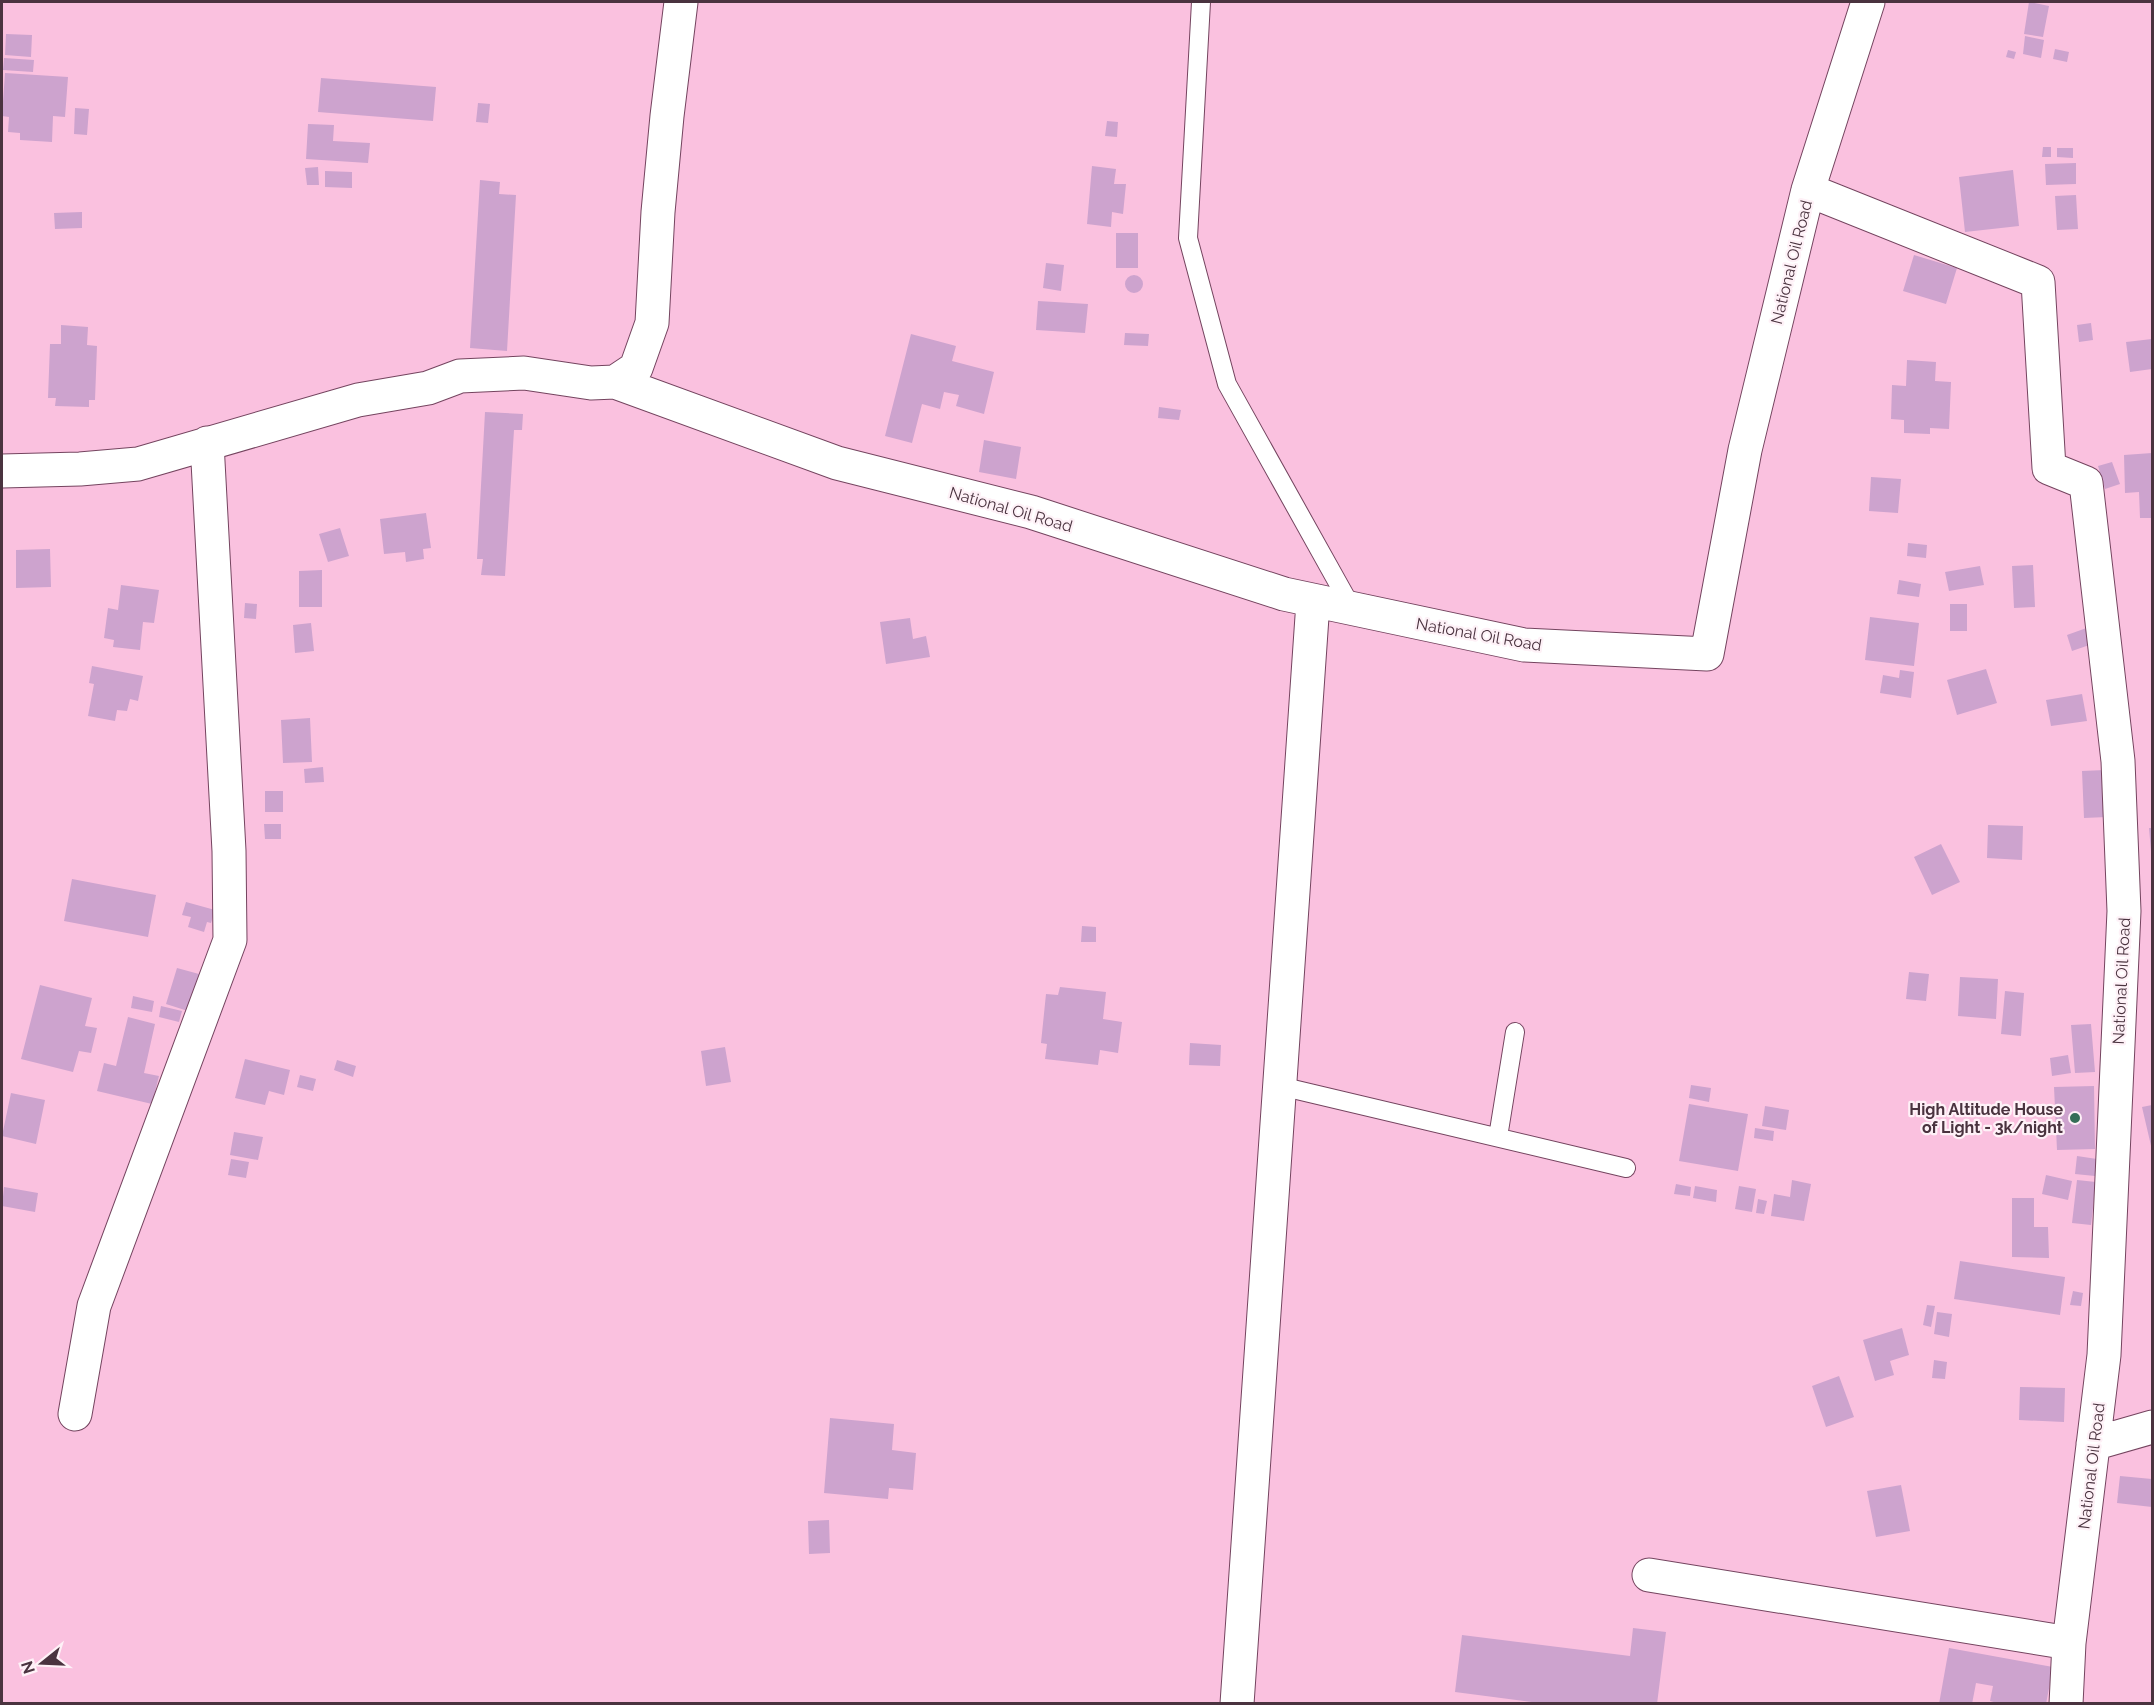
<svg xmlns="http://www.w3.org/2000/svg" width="2154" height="1705" font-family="Raleway,sans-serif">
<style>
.building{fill:#cda3ce}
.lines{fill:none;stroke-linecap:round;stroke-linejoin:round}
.service-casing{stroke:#74445f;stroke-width:20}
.minor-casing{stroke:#74445f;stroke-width:35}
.service{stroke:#fff;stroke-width:18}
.minor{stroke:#fff;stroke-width:33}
.poi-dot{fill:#346e57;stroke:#fef1f7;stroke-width:2}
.labels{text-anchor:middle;stroke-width:4.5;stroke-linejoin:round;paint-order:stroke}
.street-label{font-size:16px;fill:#4a333f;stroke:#fef1f7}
.poi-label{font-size:16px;font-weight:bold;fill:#4a333f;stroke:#fef1f7;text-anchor:end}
</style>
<rect width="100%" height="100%" fill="#fac1df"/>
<!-- building -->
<path class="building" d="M 2029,2 L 2049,6 L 2043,37 L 2024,34 Z
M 6,34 L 32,35 L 31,57 L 5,55 Z
M 2025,36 L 2044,40 L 2041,58 L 2023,54 Z
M 2055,49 L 2069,52 L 2067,62 L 2053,59 Z
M 2008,50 L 2016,52 L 2014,59 L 2006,57 Z
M 4,58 L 34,60 L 33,72 L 3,70 Z
M 5,73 L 68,77 L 65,117 L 53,116 L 52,142 L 20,140 L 20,133 L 8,132 L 9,117 L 2,116 Z
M 321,78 L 436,87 L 433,121 L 318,112 Z
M 478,103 L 490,104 L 488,123 L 476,122 Z
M 75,108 L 89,109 L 87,135 L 74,134 Z
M 1107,121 L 1118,122 L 1117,137 L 1105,136 Z
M 308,124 L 334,125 L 333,141 L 370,143 L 368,163 L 306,159 Z
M 2043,147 L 2051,147 L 2051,157 L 2042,157 Z
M 2057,148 L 2073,148 L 2073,158 L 2057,157 Z
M 2076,163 L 2076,184 L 2046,185 L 2045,164 Z
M 1092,166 L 1116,169 L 1114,184 L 1126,184 L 1123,214 L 1112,212 L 1111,227 L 1087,224 Z
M 318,167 L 319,185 L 307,185 L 305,168 Z
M 2013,170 L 2019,226 L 1965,232 L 1959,177 Z
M 325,171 L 352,172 L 352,188 L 325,187 Z
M 480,180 L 500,182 L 499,194 L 516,195 L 507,351 L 470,348 Z
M 2076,195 L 2078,229 L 2057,230 L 2055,196 Z
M 82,212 L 82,228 L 55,229 L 54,213 Z
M 1116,233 L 1138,233 L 1138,268 L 1116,268 Z
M 1914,255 L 1957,268 L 1946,304 L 1903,291 Z
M 1046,263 L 1064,265 L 1061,291 L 1043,288 Z
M1125 284a9 9 0 1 1 18 0a9 9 0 1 1-18 0Z
M 1038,301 L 1088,304 L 1085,333 L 1036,330 Z
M 2091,323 L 2093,340 L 2079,342 L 2077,325 Z
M 61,325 L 88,327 L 87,345 L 97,346 L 95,400 L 89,400 L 89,407 L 55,406 L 56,398 L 48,398 L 50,344 L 61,344 Z
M 1125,333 L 1149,334 L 1148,346 L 1124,345 Z
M 911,334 L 956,346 L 952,361 L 994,372 L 984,414 L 956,406 L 959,395 L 944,392 L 940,409 L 922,404 L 912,443 L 885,436 Z
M 2152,339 L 2152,369 L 2130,372 L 2126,342 Z
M 1907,360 L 1936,362 L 1935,381 L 1951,382 L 1949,429 L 1930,428 L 1930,434 L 1904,433 L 1904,420 L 1891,419 L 1892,385 L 1906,386 Z
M 1159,407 L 1181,410 L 1179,420 L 1158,418 Z
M 485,412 L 523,414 L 522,430 L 514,430 L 505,576 L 481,575 L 483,559 L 477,559 Z
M 984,440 L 1021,447 L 1016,479 L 979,472 Z
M 2152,453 L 2152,518 L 2140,518 L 2139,492 L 2125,493 L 2124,455 Z
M 2112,462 L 2120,484 L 2105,489 L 2098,466 Z
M 1871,477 L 1901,479 L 1898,513 L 1869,511 Z
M 426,513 L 431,548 L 423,549 L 424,559 L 406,562 L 405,552 L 384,554 L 380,519 Z
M 340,528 L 349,556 L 328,562 L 319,534 Z
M 1908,543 L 1927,545 L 1926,558 L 1907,556 Z
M 50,549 L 51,587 L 16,588 L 16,550 Z
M 2033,565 L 2035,607 L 2014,608 L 2012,566 Z
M 1980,566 L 1984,585 L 1949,591 L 1945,572 Z
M 322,570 L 322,607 L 299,607 L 299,571 Z
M 1899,580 L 1921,584 L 1919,597 L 1897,594 Z
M 121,585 L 159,590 L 154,623 L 143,622 L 140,650 L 113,647 L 114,640 L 104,638 L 108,608 L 118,610 Z
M 245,603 L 257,604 L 256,619 L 244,618 Z
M 1950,604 L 1967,604 L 1967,631 L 1950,631 Z
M 1870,617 L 1919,623 L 1914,666 L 1865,660 Z
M 910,618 L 913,639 L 926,636 L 930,657 L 886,664 L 880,622 Z
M 311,623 L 314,651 L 295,653 L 293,625 Z
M 2092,626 L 2098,642 L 2072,651 L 2067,635 Z
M 92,666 L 143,676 L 138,701 L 130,699 L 127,711 L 117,710 L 115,721 L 88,716 L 94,684 L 89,683 Z
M 1986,669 L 1997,703 L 1957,715 L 1947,680 Z
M 1900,670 L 1914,672 L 1911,698 L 1880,693 L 1883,675 L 1899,678 Z
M 2082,694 L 2087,721 L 2051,726 L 2046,700 Z
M 310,718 L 312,762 L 283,763 L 281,720 Z
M 323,767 L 324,782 L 305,783 L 304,769 Z
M 2105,770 L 2107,817 L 2084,818 L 2082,771 Z
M 265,791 L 283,791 L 283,812 L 265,812 Z
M 264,824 L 281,824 L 281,839 L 265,839 Z
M 1988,825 L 2023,826 L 2022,860 L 1987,858 Z
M 2149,828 L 2152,828 L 2152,851 L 2151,851 Z
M 1941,844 L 1960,882 L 1932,895 L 1914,857 Z
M 72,879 L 156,895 L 148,937 L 64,921 Z
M 186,902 L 215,910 L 211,923 L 207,922 L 204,932 L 188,927 L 191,917 L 182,915 Z
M 1082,926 L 1096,927 L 1096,942 L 1081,942 Z
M 177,968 L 199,974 L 188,1011 L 166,1004 Z
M 1909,972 L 1929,974 L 1926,1001 L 1906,999 Z
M 1960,977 L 1998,979 L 1996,1019 L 1958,1016 Z
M 40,985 L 92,998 L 85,1026 L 97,1028 L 91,1053 L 79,1051 L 73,1072 L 21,1059 Z
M 1060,987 L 1106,992 L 1103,1019 L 1122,1022 L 1118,1053 L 1100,1050 L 1098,1065 L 1045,1059 L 1047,1044 L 1041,1043 L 1046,994 L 1058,995 Z
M 2005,991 L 2024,993 L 2021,1036 L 2001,1034 Z
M 133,996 L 154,1001 L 152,1012 L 131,1008 Z
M 161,1006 L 182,1011 L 179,1022 L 159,1017 Z
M 128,1017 L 155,1024 L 144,1073 L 159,1076 L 152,1104 L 97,1091 L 104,1063 L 116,1066 Z
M 2091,1024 L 2095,1072 L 2075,1073 L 2071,1025 Z
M 1190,1043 L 1221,1045 L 1220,1066 L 1189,1065 Z
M 725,1047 L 731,1082 L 706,1086 L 701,1051 Z
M 2068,1055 L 2071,1073 L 2052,1076 L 2050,1058 Z
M 245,1059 L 290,1070 L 284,1095 L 269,1091 L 265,1105 L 235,1098 Z
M 337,1060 L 356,1066 L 353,1077 L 334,1070 Z
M 300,1075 L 316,1079 L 313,1091 L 297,1087 Z
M 1691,1085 L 1711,1088 L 1709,1102 L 1689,1098 Z
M 2094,1086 L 2095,1149 L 2057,1150 L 2054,1087 Z
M 11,1093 L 45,1100 L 36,1144 L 2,1136 Z
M 1689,1104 L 1748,1114 L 1738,1171 L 1679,1161 Z
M 2152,1105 L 2152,1150 L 2142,1107 Z
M 1765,1106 L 1789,1110 L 1786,1130 L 1762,1126 Z
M 1755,1128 L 1774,1131 L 1773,1141 L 1754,1138 Z
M 234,1132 L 263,1137 L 258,1160 L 230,1155 Z
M 2077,1156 L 2097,1159 L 2095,1176 L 2075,1174 Z
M 231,1159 L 249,1162 L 246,1178 L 228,1175 Z
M 2046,1175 L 2072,1181 L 2068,1200 L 2042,1194 Z
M 1792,1180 L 1811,1184 L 1804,1221 L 1771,1216 L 1774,1194 L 1790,1197 Z
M 2077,1180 L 2096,1182 L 2091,1225 L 2072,1223 Z
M 1676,1184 L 1691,1187 L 1690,1196 L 1674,1194 Z
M 1695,1186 L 1717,1190 L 1716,1202 L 1693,1198 Z
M 1739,1186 L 1756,1189 L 1752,1212 L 1735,1209 Z
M 4,1187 L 38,1193 L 35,1212 L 2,1206 Z
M 2012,1198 L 2034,1198 L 2034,1227 L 2048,1227 L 2049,1258 L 2012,1257 Z
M 1758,1199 L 1767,1201 L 1764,1214 L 1756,1213 Z
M 1960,1261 L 2065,1277 L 2060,1315 L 1954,1299 Z
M 2073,1291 L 2083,1293 L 2081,1306 L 2070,1305 Z
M 1927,1305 L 1935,1306 L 1931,1327 L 1923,1325 Z
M 1937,1312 L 1952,1314 L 1949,1337 L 1934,1334 Z
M 1902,1328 L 1909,1355 L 1890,1361 L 1894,1375 L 1875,1381 L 1863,1340 Z
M 1934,1360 L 1947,1362 L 1945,1379 L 1932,1378 Z
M 1839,1376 L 1854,1417 L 1826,1427 L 1812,1386 Z
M 2020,1387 L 2065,1388 L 2064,1422 L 2019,1420 Z
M 830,1418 L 894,1424 L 892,1450 L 916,1453 L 913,1490 L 889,1488 L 888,1499 L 824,1493 Z
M 2120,1476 L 2152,1479 L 2152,1507 L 2117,1503 Z
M 1901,1485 L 1910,1531 L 1876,1537 L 1867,1491 Z
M 829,1520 L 830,1553 L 809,1554 L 808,1521 Z
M 1633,1628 L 1666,1632 L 1657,1704 L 1547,1704 L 1455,1692 L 1462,1635 L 1630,1656 Z
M 1949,1648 L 2053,1667 L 2046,1704 L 2001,1704 L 1990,1701 L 1993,1686 L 1976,1683 L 1972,1704 L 1939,1704 Z"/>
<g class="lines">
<defs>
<path id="service" d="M 1201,2 L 1188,238 L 1227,384 L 1353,610
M 1280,1086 L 1626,1168
M 1498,1137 L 1515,1032"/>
<path id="minor" d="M 1808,190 L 2038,282 L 2049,468 L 2086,483 L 2118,761 L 2124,911 L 2104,1355 L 2069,1643 L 2066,1704
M 615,382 L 837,463 L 1031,512 L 1284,594 L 1524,645 L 1707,654 L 1745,450 L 1808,190 L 1868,2
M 2,471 L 80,469 L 138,464 L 358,400 L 428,388 L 460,376 L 524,373 L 591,383 L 615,382 L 636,368 L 652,323 L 658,212 L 667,116 L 681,2
M 75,1414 L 94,1306 L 230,940 L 229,851 L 207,443
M 2093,1444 L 2152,1427
M 1649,1575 L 2069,1643
M 1237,1704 L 1313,602"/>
</defs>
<!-- service casing -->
<use href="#service" class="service-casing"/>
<!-- minor casing -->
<use href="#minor" class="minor-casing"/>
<!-- service -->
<use href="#service" class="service"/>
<!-- minor -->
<use href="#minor" class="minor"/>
</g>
<!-- markers -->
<circle class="poi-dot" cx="2075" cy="1118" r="6"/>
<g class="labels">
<!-- street labels -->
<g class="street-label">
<text transform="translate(1791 262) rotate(-76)" y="6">National Oil Road</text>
<text transform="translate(1011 509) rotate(16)" y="6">National Oil Road</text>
<text transform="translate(1479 634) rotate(10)" y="6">National Oil Road</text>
<text transform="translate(2121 981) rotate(-87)" y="6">National Oil Road</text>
<text transform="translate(2091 1466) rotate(-83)" y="6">National Oil Road</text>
</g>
<!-- poi labels -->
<g class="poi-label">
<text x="2063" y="1115">High Altitude House<tspan x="2063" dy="18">of Light - 3k/night</tspan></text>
</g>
</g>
<!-- border -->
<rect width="2154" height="1705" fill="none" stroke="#4a333f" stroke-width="6"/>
<!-- north arrow -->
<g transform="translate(42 1663) rotate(252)" stroke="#fef1f7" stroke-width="4.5" paint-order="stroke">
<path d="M0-4.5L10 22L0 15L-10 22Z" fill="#4a333f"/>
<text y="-9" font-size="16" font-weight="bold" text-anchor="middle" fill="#4a333f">N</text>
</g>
</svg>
